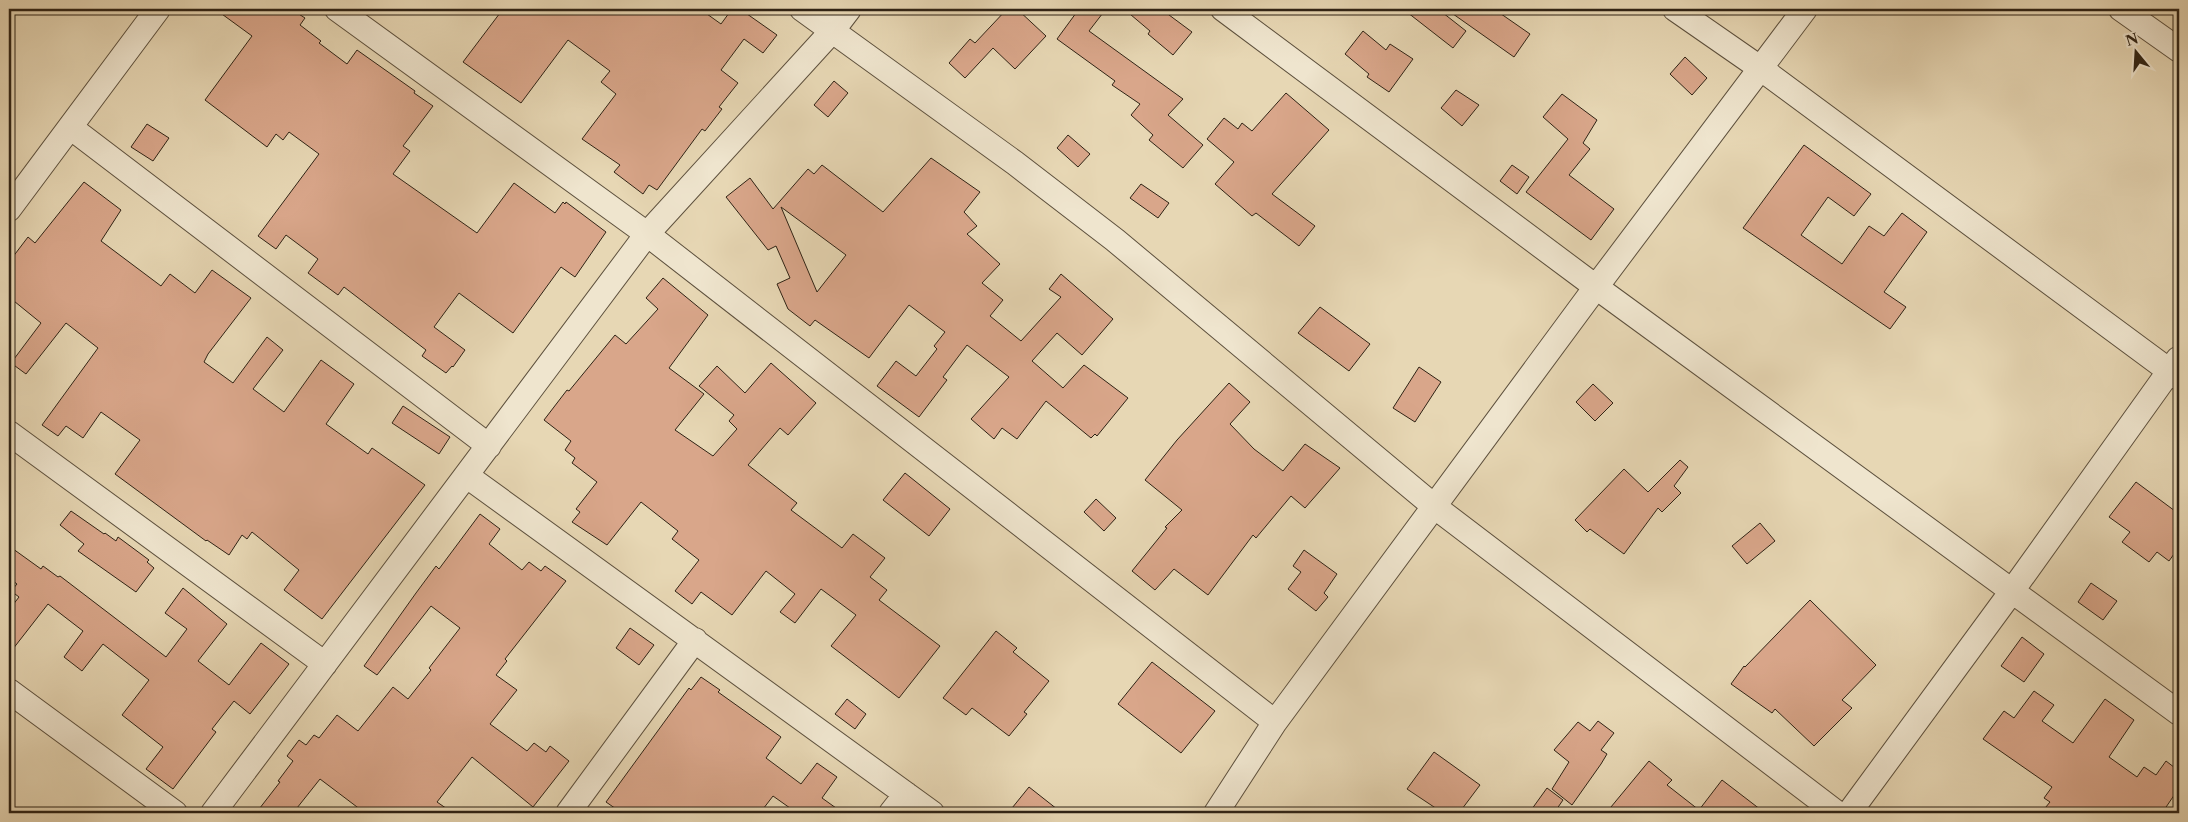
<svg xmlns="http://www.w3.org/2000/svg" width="2188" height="822" font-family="'Libre Caslon Text',serif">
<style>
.building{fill:#d9a68a;stroke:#2f2315;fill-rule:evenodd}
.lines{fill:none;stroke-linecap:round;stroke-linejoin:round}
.street-casing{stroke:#5d503d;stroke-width:26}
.street{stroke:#efe5ce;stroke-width:24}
</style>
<rect width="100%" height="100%" fill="#e7d7b4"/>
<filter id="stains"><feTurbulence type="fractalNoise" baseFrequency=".004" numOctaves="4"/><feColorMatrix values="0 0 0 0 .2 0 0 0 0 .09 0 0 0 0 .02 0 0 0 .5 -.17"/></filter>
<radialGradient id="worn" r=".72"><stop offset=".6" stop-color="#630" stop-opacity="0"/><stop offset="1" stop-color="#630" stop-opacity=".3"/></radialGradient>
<!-- building -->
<path class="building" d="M 215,9 L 291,9 L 305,18 L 300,25 L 321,41 L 319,43 L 347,64 L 357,50 L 415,91 L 414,93 L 433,106 L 403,146 L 410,151 L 393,174 L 477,233 L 514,183 L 555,213 L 563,202 L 565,204 L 566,202 L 606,232 L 575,277 L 561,267 L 513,333 L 459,293 L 434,327 L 465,350 L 453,367 L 452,366 L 446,373 L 422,356 L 426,350 L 344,287 L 338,295 L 308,273 L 318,259 L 286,235 L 276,249 L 258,236 L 319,154 L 289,132 L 283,140 L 276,134 L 267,147 L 205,100 L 252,36 Z
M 503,9 L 700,9 L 721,24 L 732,9 L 740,9 L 777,35 L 763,53 L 744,39 L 721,70 L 738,83 L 719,107 L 722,109 L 705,131 L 702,129 L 657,190 L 649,185 L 643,194 L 614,172 L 620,165 L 582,139 L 616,94 L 601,82 L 610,71 L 568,40 L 521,103 L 463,62 Z
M 1007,9 L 1017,9 L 1046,36 L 1015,69 L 993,48 L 965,78 L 949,63 L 970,39 L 975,43 Z
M 1079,9 L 1106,9 L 1089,31 L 1183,99 L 1168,115 L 1203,145 L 1183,168 L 1149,140 L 1153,135 L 1131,115 L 1140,104 L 1112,85 L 1115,81 L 1057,39 Z
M 1124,9 L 1161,9 L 1192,32 L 1173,55 L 1148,34 L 1150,31 Z
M 1403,9 L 1438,9 L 1466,31 L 1453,48 Z
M 1446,9 L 1494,9 L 1530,34 L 1514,57 Z
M 1363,31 L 1386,50 L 1390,44 L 1413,59 L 1389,92 L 1367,77 L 1369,74 L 1345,54 Z
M 1685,57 L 1707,78 L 1692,95 L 1670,74 Z
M 834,81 L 848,93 L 828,117 L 814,105 Z
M 1456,90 L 1479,105 L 1462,126 L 1441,108 Z
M 1286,93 L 1329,130 L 1272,194 L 1315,226 L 1299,246 L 1256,213 L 1252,216 L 1215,184 L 1234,162 L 1207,139 L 1224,118 L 1238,129 L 1242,123 L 1252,131 Z
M 1562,94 L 1597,120 L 1583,143 L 1590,149 L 1569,175 L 1614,209 L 1591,240 L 1526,192 L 1568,139 L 1543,117 Z
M 147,124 L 169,138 L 153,161 L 131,147 Z
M 1068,135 L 1090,154 L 1078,167 L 1057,148 Z
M 1804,145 L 1871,194 L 1854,216 L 1828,197 L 1801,235 L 1842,264 L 1869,226 L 1884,236 L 1902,213 L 1927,232 L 1884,292 L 1906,307 L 1890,329 L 1743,228 Z
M 931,158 L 980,192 L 964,212 L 977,226 L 967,234 L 1000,264 L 982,283 L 1003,300 L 990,316 L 1021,341 L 1061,297 L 1049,289 L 1061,274 L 1113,319 L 1082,355 L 1057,333 L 1032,361 L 1063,388 L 1084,365 L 1128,398 L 1097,436 L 1095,434 L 1091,438 L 1046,401 L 1017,439 L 1002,428 L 994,439 L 971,419 L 1009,377 L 967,345 L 943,377 L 947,380 L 919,417 L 877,386 L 896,361 L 916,376 L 937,349 L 934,346 L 945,332 L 909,305 L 869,358 L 815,320 L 810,326 L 788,309 L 777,284 L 790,278 L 776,246 L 768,250 L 726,197 L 750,178 L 773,209 L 808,169 L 814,174 L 822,165 L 883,212 ZM 781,207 L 846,255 L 817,292 Z
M 1512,165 L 1529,177 L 1517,194 L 1500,181 Z
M 84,182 L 121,210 L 101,241 L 161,286 L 170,274 L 195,293 L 212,270 L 251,298 L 208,354 L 204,362 L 233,383 L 267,337 L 283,350 L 253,389 L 284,412 L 321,360 L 354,384 L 326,424 L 368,454 L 372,448 L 425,485 L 322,619 L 284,590 L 299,570 L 252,532 L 247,539 L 242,535 L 229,555 L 207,540 L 206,541 L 115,474 L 140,440 L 101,412 L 83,438 L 66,426 L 58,436 L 42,425 L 98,348 L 66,323 L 26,374 L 11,363 L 41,323 L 9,297 L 9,262 L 28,237 L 35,243 Z
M 1141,184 L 1169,203 L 1158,218 L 1130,198 Z
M 663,278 L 708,315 L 669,368 L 704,394 L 675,430 L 713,456 L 737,429 L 729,421 L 734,415 L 699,386 L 717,366 L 745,393 L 771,363 L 816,403 L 788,435 L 780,428 L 748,465 L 797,503 L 791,510 L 842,548 L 853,534 L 885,558 L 870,577 L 887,590 L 879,600 L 940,646 L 899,698 L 831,646 L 856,615 L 821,589 L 795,623 L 780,612 L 795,594 L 766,571 L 732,615 L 701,592 L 692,604 L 675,591 L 699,560 L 672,539 L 678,531 L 641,502 L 607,545 L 572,522 L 580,512 L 576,509 L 597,482 L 572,463 L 575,458 L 565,450 L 571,441 L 544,420 L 567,390 L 569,391 L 615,335 L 626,344 L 658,309 L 646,298 Z
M 1320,307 L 1370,344 L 1349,371 L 1298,333 Z
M 1419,367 L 1441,382 L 1415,422 L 1393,408 Z
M 1229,383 L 1250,402 L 1230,424 L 1254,449 L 1283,471 L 1305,444 L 1340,468 L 1305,508 L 1291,496 L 1256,538 L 1253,535 L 1208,595 L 1174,569 L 1155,590 L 1132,571 L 1167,528 L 1165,527 L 1182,510 L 1145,480 L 1177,440 Z
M 1593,384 L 1613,403 L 1595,421 L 1576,402 Z
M 403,406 L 450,437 L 439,454 L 392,423 Z
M 1680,460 L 1688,467 L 1674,486 L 1681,493 L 1662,512 L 1658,508 L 1624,554 L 1590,529 L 1587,532 L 1575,520 L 1624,469 L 1648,492 Z
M 905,473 L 950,509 L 929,536 L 883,500 Z
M 2136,482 L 2179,514 L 2179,547 L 2169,561 L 2157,552 L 2149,562 L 2122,542 L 2130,532 L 2109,517 Z
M 1096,499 L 1116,518 L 1104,531 L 1084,512 Z
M 71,511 L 104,534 L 105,533 L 116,541 L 118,537 L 149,560 L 147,562 L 154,568 L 136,592 L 78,551 L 84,544 L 60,525 Z
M 480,514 L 500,529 L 489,544 L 522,570 L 529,562 L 541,571 L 545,566 L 566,581 L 505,659 L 507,661 L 496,675 L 517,690 L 490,724 L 527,751 L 534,743 L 546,752 L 550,746 L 569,761 L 533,807 L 472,757 L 437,802 L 453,813 L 365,813 L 320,779 L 293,813 L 256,813 L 280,782 L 278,781 L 293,761 L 287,756 L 299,740 L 306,745 L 314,735 L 319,738 L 337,715 L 358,731 L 393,687 L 408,699 L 431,670 L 429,668 L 460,628 L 431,606 L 377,675 L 364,666 L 416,593 L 436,566 L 439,569 Z
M 1760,523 L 1775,541 L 1747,564 L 1732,546 Z
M 9,546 L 41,569 L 43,566 L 58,577 L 60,576 L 166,657 L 187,629 L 165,613 L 183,588 L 227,624 L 198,661 L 229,685 L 261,643 L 289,664 L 250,714 L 234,701 L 212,729 L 216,732 L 173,789 L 146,769 L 163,747 L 122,715 L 149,680 L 103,644 L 82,671 L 64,657 L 83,631 L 48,604 L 9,654 L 9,610 L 19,597 L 11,591 L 17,584 L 9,578 Z
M 1304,550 L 1337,574 L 1324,593 L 1328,597 L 1316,611 L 1288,589 L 1301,572 L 1293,566 Z
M 2091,583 L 2117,601 L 2103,620 L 2078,602 Z
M 1810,600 L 1876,665 L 1842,700 L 1852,708 L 1814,746 L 1775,709 L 1772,713 L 1731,684 L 1744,666 L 1745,667 Z
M 630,628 L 654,645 L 639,665 L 616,648 Z
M 996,631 L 1017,648 L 1013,652 L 1049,681 L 1024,712 L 1027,714 L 1009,736 L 972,708 L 966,715 L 943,698 Z
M 2022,637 L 2044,654 L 2024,682 L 2001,666 Z
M 1152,662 L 1215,711 L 1181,753 L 1118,704 Z
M 701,677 L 720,690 L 718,692 L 781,737 L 766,758 L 801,784 L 817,763 L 837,777 L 822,798 L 843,813 L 797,813 L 773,796 L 760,813 L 622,813 L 606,802 L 689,688 L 691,690 Z
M 2034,691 L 2054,705 L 2042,721 L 2073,743 L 2105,699 L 2134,720 L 2109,757 L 2137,777 L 2144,767 L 2156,775 L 2166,761 L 2179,771 L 2179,788 L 2162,813 L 2041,813 L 2050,802 L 2044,798 L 2052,787 L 1983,739 L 2004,711 L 2014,718 Z
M 847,699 L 866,714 L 855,729 L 835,714 Z
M 1598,721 L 1614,733 L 1601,750 L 1607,754 L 1601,764 L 1572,805 L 1552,789 L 1569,762 L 1554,750 L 1578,722 L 1590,731 Z
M 1434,752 L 1480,785 L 1459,813 L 1443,813 L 1407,789 Z
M 1649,761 L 1672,780 L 1667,785 L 1699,810 L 1722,780 L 1765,813 L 1606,813 Z
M 1029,787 L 1062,813 L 1008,813 Z
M 1547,788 L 1563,800 L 1554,813 L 1529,813 Z"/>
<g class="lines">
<defs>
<path id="street" d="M 337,9 L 647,234 L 1275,722
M 802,9 L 1015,163 L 1115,240 L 1435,507 L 1837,813
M 1223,9 L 1596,287 L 2179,713
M 1675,9 L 1760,68 L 2179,378
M 2121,9 L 2179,50
M 70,127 L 489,446
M 9,209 L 158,9
M 9,433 L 325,664
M 467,476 L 932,813
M 9,691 L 175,813
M 213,813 L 647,234 L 833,30 L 849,9
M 568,813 L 695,640
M 891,813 L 906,794
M 1216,813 L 1275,722 L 1596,287 L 1805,9
M 1849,813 L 2012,591 L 2178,359"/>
</defs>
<!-- street casing -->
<use href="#street" class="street-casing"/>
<!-- street -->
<use href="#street" class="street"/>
</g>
<!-- margin -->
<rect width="2188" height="822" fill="none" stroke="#e7d7b4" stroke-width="30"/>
<rect x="10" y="10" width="2168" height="802" fill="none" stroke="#2f2315" stroke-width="2.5"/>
<rect x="15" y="15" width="2158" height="792" fill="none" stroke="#2f2315"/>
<!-- north arrow -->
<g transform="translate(2136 52) rotate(342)" stroke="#efe5ce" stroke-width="4" paint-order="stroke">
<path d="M0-4L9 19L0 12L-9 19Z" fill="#2f2315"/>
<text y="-8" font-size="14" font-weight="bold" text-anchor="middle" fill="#2f2315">N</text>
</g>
<rect width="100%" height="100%" filter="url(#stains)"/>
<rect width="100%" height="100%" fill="url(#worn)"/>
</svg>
